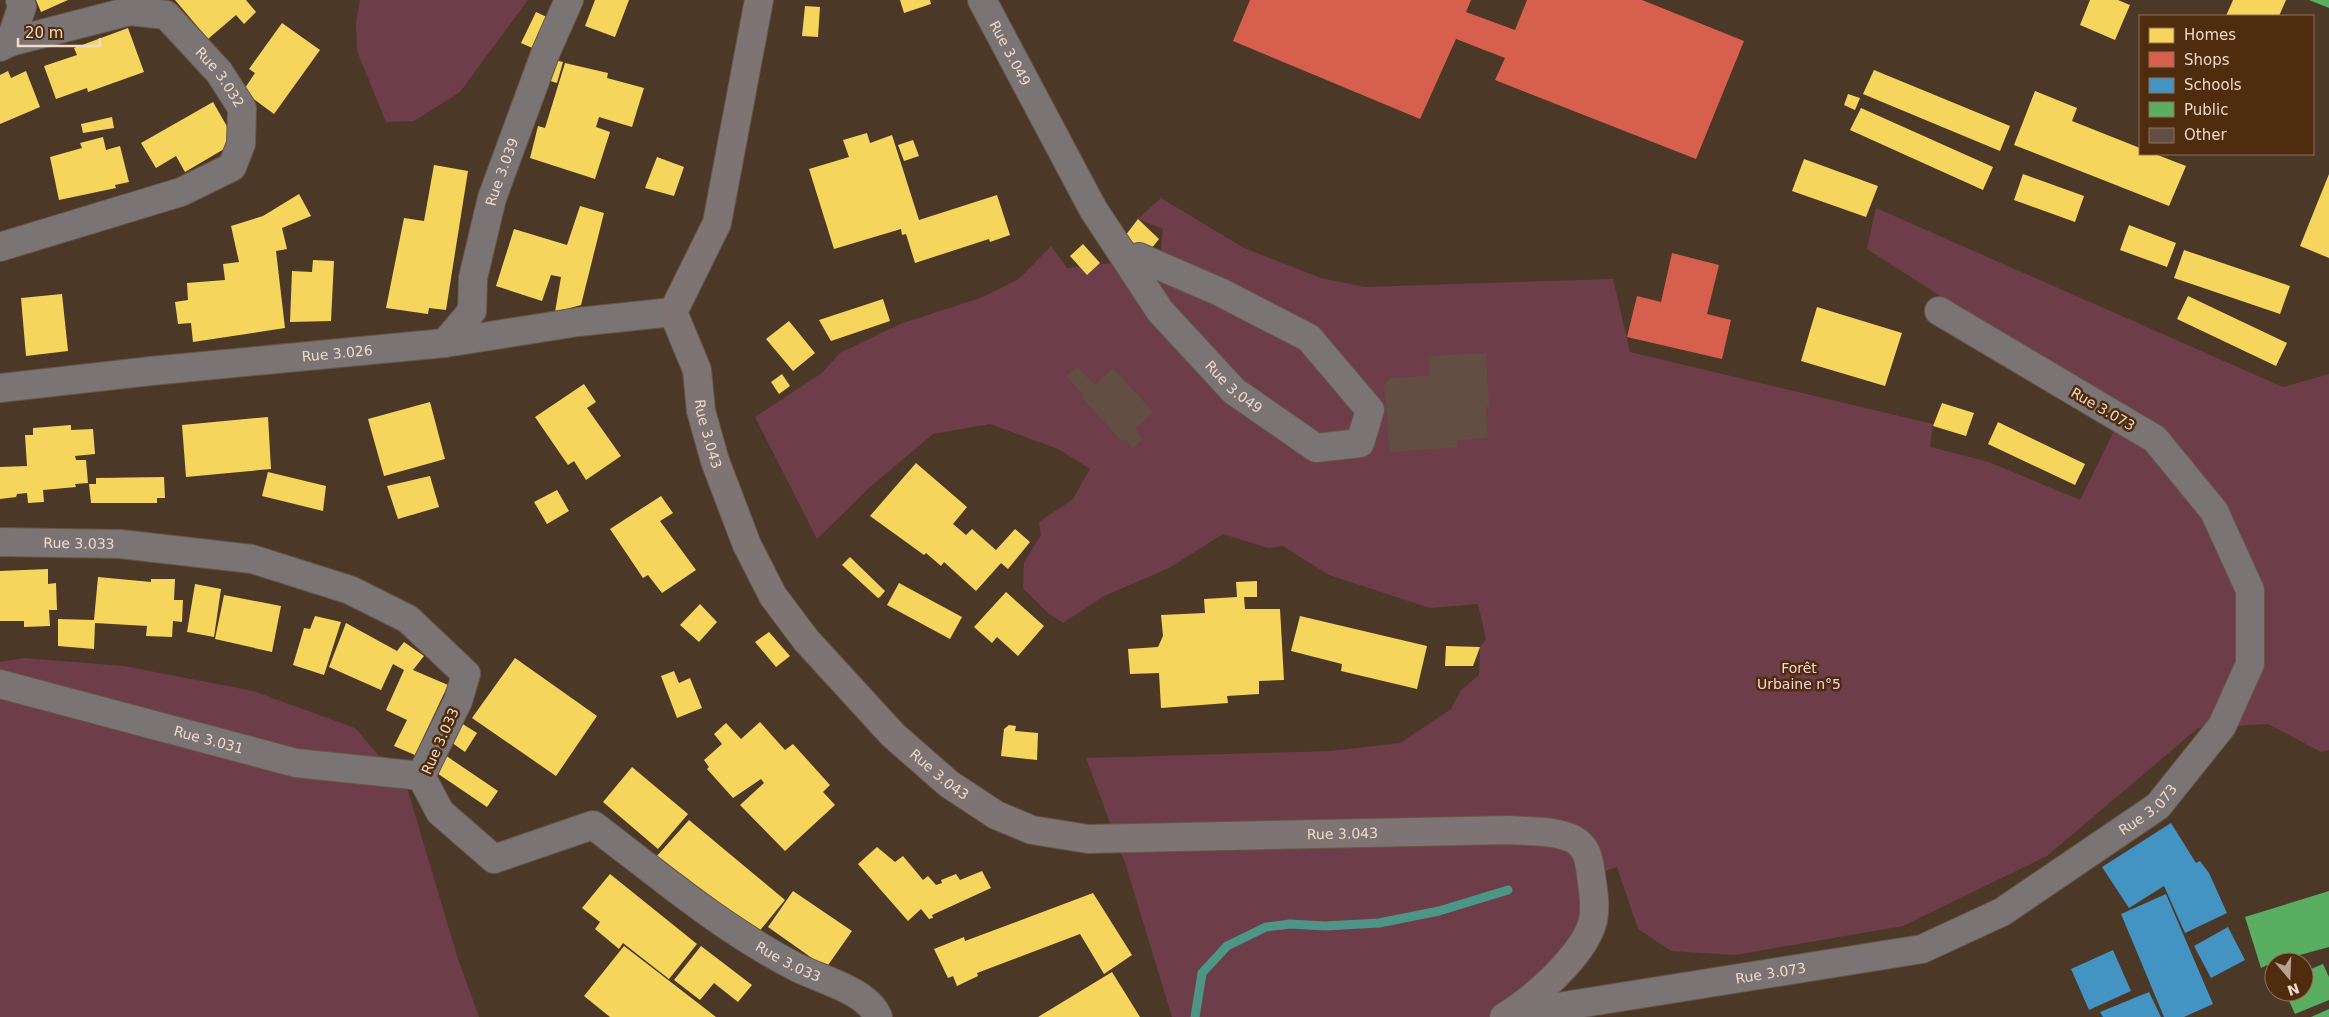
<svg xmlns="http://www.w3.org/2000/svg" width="2329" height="1017" font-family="'DejaVu Sans',sans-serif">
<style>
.green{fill:#6e3d4a}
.homes{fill:#f6d55c}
.shops{fill:#d6604d}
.schools{fill:#4393c3}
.public{fill:#5aae61}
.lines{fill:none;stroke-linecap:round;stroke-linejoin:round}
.stream{stroke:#4d9585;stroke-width:9}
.building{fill:#624e43}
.street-casing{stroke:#665647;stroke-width:30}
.secondary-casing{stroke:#665647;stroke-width:30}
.street{stroke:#7b7475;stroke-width:28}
.secondary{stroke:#7f7474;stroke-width:28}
.labels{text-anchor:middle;stroke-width:5;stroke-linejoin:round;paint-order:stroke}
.street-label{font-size:14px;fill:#f0d9c8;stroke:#4f2c0d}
.park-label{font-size:14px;fill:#fad3df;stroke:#4f2c0d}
</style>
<rect width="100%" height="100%" fill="#4c3827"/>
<!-- green -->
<path class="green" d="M 360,0 L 528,0 L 460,92 L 414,121 L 386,122 L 357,51 L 356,23 Z
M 1161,198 L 1244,248 L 1321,278 L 1365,287 L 1613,279 L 1630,352 L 1933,424 L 1930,447 L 1989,462 L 2080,500 L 2123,413 L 1867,249 L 1876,208 L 2283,387 L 2329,374 L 2329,750 L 2321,752 L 2268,724 L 2198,728 L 2047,856 L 1903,926 L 1735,955 L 1671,951 L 1638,929 L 1617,867 L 1590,876 L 1587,919 L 1504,1017 L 1172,1017 L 1126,866 L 1086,758 L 1332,751 L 1400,743 L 1451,709 L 1461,690 L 1479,675 L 1480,647 L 1486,639 L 1478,604 L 1430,608 L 1329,575 L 1283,546 L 1268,548 L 1223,534 L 1169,568 L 1104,596 L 1063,623 L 1048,613 L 1023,588 L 1024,562 L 1041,535 L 1039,522 L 1073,499 L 1090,469 L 1058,449 L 990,424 L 933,434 L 869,488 L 817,539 L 755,417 L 822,373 L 840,353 L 900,324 L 983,297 L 1019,279 L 1051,246 L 1067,268 L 1160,258 L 1163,229 L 1138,219 Z
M 24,658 L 124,666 L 253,691 L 355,728 L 407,788 L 458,959 L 479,1017 L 0,1017 L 0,662 Z"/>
<!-- homes -->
<path class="homes" d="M 36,0 L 68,0 L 41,12 Z
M 175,0 L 246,0 L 256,12 L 244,24 L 236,15 L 208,39 Z
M 595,0 L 629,0 L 615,37 L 585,26 Z
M 900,0 L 930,0 L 931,4 L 904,13 Z
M 2090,0 L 2118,0 L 2130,5 L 2115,40 L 2080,25 Z
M 2233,0 L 2286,0 L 2279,16 L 2226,16 Z
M 805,6 L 820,7 L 818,37 L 802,36 Z
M 536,12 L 551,19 L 537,50 L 521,43 Z
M 282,23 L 320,50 L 274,114 L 243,91 L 255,73 L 249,69 Z
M 128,28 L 144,72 L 88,92 L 87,88 L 56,99 L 44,66 L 77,55 L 74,48 Z
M 554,60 L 563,62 L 557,83 L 547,80 Z
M 565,63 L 608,73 L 607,78 L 644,88 L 632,127 L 599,117 L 596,127 L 610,132 L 595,179 L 530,158 L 538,126 L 545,128 Z
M 1874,70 L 2010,126 L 2000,151 L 1863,94 Z
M 8,71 L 11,78 L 26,71 L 40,107 L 0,124 L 0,75 Z
M 2035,91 L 2077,108 L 2072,121 L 2140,148 L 2140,154 L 2155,154 L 2186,166 L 2169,206 L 2014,145 Z
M 1848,94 L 1860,98 L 1855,110 L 1844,105 Z
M 213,102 L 236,142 L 185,172 L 176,156 L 156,168 L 141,143 Z
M 1861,108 L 1993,167 L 1983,190 L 1850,130 Z
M 112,117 L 114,128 L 83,133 L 81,124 Z
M 867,133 L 870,143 L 892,135 L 919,220 L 997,195 L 1010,235 L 990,242 L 989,239 L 915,263 L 906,234 L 902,235 L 901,229 L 834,249 L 809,169 L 849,157 L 843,140 Z
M 103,137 L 106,150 L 120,146 L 129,182 L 115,185 L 116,188 L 59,200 L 50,157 L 82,148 L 80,143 Z
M 913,140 L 919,156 L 904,161 L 898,145 Z
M 657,157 L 684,167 L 674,196 L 645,188 Z
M 1804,159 L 1878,186 L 1866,217 L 1792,191 Z
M 434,165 L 468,171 L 446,310 L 429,308 L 428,314 L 386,308 L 404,218 L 424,221 Z
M 2023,174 L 2084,196 L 2075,222 L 2014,200 Z
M 2329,174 L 2329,258 L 2300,246 Z
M 299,194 L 311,216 L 282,228 L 287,249 L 276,251 L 285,328 L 193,342 L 191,323 L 178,324 L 175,302 L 188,300 L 187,283 L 225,280 L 223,264 L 239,262 L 231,226 L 263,216 Z
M 580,206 L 604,213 L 581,305 L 555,312 L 561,277 L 551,275 L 542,301 L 496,286 L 514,229 L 567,245 Z
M 1138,219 L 1159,239 L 1147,254 L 1125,236 Z
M 2129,225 L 2176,243 L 2167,267 L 2120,250 Z
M 1083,244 L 1100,263 L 1087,275 L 1070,256 Z
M 2184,250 L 2290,286 L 2280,314 L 2174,278 Z
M 313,260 L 334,261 L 331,321 L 290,322 L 292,271 L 312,272 Z
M 62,294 L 68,351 L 26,356 L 21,298 Z
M 2188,296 L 2287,343 L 2276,366 L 2177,319 Z
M 883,299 L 890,321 L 831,341 L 819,320 Z
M 1817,307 L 1902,333 L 1885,386 L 1801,361 Z
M 789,321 L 815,353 L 793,371 L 766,339 Z
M 782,374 L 790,386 L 779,394 L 771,382 Z
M 584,384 L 596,402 L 587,408 L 621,456 L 586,480 L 574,461 L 568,465 L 535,417 Z
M 430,402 L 445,459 L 384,476 L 368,419 Z
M 1942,403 L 1974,413 L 1966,436 L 1933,426 Z
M 268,417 L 271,469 L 186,477 L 182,425 Z
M 1998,422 L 2085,464 L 2075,485 L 1988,444 Z
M 71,425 L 71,430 L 93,429 L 95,454 L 75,456 L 76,460 L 86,460 L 88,483 L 75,484 L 76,487 L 43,490 L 44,502 L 28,503 L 27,493 L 17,494 L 16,497 L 0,499 L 0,467 L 27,466 L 25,435 L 33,435 L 33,428 Z
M 916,463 L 967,507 L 953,524 L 966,535 L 972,529 L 996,550 L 1015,529 L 1030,542 L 1008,569 L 1001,563 L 976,591 L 944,562 L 941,566 L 926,553 L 924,555 L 870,516 Z
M 268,472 L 326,486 L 323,511 L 262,496 Z
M 430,476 L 439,507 L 398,519 L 387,486 Z
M 164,477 L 165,498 L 157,498 L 157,503 L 91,503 L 89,484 L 96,484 L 96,478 Z
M 557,490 L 569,511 L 547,524 L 534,502 Z
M 661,496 L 673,513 L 660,521 L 696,570 L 662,593 L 648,575 L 643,578 L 610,529 Z
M 850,557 L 885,591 L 880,597 L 878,598 L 842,565 Z
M 48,569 L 48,584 L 56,583 L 57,610 L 49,610 L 50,626 L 24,627 L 24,621 L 0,621 L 0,571 Z
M 98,577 L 151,582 L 151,579 L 175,579 L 174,600 L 183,600 L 182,622 L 173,621 L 172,637 L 146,636 L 147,626 L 95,623 L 94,649 L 58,646 L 58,619 L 94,620 Z
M 1257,581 L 1257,597 L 1244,597 L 1245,609 L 1280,609 L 1284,680 L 1259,681 L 1259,694 L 1227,696 L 1228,703 L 1161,708 L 1159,673 L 1130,674 L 1128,649 L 1158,647 L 1163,636 L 1161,615 L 1205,613 L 1204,599 L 1237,597 L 1236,582 Z
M 899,583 L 962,617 L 950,639 L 887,605 Z
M 195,584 L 221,589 L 214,637 L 187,632 Z
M 1006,592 L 1044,626 L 1018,656 L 997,637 L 992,643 L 974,627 Z
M 224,595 L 281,606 L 272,652 L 215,639 Z
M 700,604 L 717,622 L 699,642 L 680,625 Z
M 315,616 L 341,622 L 324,675 L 293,665 L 304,628 L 310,629 Z
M 1300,616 L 1427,646 L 1417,689 L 1341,671 L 1342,664 L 1291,651 Z
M 346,623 L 397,651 L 404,642 L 424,656 L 413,670 L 448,685 L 415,755 L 394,746 L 407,720 L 386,710 L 404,670 L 393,664 L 381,690 L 329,667 Z
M 769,632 L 790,656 L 776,667 L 755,642 Z
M 1446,646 L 1480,647 L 1473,666 L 1445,666 Z
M 515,658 L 597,716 L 556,776 L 472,718 Z
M 674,671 L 679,683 L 690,678 L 702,708 L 677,718 L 661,676 Z
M 760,722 L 785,750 L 793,744 L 830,785 L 823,792 L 835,805 L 785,851 L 740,805 L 764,783 L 761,779 L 733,798 L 707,769 L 709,767 L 704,760 L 722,744 L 714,734 L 726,723 L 741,739 Z
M 461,723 L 477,733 L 465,752 L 451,742 Z
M 1009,725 L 1016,726 L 1015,731 L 1038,733 L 1037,760 L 1001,756 L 1004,729 Z
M 442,753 L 498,791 L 487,807 L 431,769 Z
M 632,767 L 688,814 L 658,849 L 603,802 Z
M 689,820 L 785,900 L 753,939 L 656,857 Z
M 877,847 L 895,862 L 903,856 L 923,880 L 928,876 L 936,885 L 942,883 L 941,880 L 956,874 L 960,880 L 982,871 L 991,888 L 932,915 L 933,918 L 929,919 L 921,909 L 908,921 L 858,864 Z
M 610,874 L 697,944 L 669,979 L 623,943 L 619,949 L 595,929 L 600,922 L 582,908 Z
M 793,891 L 852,931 L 826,968 L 768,927 Z
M 1093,893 L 1132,955 L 1104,974 L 1080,934 L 977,973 L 978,976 L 957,986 L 953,976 L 948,978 L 934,949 L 964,937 L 965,941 Z
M 624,946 L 716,1017 L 610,1017 L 584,996 Z
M 701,946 L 752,985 L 738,1002 L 714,983 L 700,1000 L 674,980 Z
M 1112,972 L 1140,1017 L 1038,1017 Z"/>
<!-- shops -->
<path class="shops" d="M 1250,0 L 1471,0 L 1466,12 L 1515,30 L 1527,0 L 1642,0 L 1744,41 L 1696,159 L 1495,80 L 1505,58 L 1456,39 L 1420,119 L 1233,41 Z
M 1672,253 L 1719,265 L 1707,314 L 1731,320 L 1722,359 L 1627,337 L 1637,296 L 1661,302 Z"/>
<!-- schools -->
<path class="schools" d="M 2171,823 L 2196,863 L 2200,861 L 2209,873 L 2227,913 L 2185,933 L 2164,886 L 2129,908 L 2102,867 Z
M 2166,894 L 2213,1004 L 2184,1017 L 2164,1017 L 2121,914 Z
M 2228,927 L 2245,960 L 2211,978 L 2194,946 Z
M 2113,950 L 2131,991 L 2089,1010 L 2071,969 Z
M 2149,992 L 2161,1017 L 2103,1017 L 2100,1012 Z"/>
<!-- public -->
<path class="public" d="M 2309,0 L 2329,0 L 2329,8 Z
M 2329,891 L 2329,947 L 2274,962 L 2261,968 L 2245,917 Z
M 2323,964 L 2329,977 L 2329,1000 L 2295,1014 L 2285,992 L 2304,992 L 2304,972 Z
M 2329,1009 L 2329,1017 L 2311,1017 Z"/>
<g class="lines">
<!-- stream -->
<path class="stream" d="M 1195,1017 L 1202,973 L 1227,946 L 1266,927 L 1290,924 L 1325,926 L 1379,923 L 1439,911 L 1508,890"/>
</g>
<!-- building -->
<path class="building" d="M 1486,353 L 1489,407 L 1486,407 L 1488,438 L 1457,440 L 1458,447 L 1390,452 L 1384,385 L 1391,378 L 1429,376 L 1430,356 Z
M 1077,367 L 1095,385 L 1113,368 L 1153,412 L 1135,429 L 1143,439 L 1133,448 L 1125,439 L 1122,441 L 1082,398 L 1084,395 L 1066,376 Z"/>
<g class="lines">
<defs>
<g id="street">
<path id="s1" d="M 982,0 L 1093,209 L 1160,311 L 1234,391 L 1316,448 L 1360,443 L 1370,410 L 1309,338 L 1220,292 L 1139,257"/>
<path d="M 10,42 L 22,7 L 20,0"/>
<path id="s2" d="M 0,47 L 10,42 L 130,11 L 166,15 L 219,72 L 242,108 L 241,144 L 232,167 L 181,192 L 0,247"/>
<path id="s3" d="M 445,343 L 472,311 L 473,278 L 492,198 L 545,54 L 569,0"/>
<path id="s4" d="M 0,388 L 151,371 L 445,343 L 578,322 L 673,312"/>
<path id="s5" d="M 0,542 L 120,544 L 252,559 L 350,590 L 408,619 L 466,674 L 458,701 L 421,776 L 440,812 L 494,859 L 593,825 C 658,874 722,929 796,967 C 821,980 867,990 878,1017"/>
<path id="s6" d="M 0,684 L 296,763 L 421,776"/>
<path id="s7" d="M 1508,1015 L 1922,949 L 2002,912 L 2158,806 L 2222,726 L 2250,664 L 2250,590 L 2214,511 L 2155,439 L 1939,311"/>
</g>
<g id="secondary">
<path id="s8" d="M 759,0 L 717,223 L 673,312 L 697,370 L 701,411 L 715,461 L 747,545 L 773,596 L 806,640 L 893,735 L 949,784 L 996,815 L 1032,830 L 1088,839 L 1510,830 C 1529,832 1555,830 1573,839 C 1588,847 1589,861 1591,875 C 1593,890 1596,905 1593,920 C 1586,953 1533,1000 1504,1017"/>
</g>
</defs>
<!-- street casing -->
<use href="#street" class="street-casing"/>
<!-- secondary casing -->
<use href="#secondary" class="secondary-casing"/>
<!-- street -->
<use href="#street" class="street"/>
<!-- secondary -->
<use href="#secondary" class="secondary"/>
</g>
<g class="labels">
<!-- street labels -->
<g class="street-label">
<text dy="5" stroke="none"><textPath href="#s1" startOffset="60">Rue 3.049</textPath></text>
<text dy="5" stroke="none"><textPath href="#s2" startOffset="254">Rue 3.032</textPath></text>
<text dy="5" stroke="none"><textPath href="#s3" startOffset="185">Rue 3.039</textPath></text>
<text dy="5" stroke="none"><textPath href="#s4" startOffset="339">Rue 3.026</textPath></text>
<text dy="5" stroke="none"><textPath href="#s1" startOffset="465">Rue 3.049</textPath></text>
<text transform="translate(2103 409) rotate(30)" y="5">Rue 3.073</text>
<text dy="5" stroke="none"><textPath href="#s8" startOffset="454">Rue 3.043</textPath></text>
<text dy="5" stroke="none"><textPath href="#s5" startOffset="79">Rue 3.033</textPath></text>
<text dy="5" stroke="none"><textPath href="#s6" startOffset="216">Rue 3.031</textPath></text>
<text transform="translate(440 741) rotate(-66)" y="5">Rue 3.033</text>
<text dy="5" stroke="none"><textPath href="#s8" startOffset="874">Rue 3.043</textPath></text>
<text dy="5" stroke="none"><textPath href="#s7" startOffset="686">Rue 3.073</textPath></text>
<text dy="5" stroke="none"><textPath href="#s8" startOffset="1294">Rue 3.043</textPath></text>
<text dy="5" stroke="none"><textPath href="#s5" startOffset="1068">Rue 3.033</textPath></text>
<text dy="5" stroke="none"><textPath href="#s7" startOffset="266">Rue 3.073</textPath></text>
</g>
<!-- park labels -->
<g class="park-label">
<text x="1799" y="673">Forêt<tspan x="1799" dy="16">Urbaine n°5</tspan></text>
</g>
</g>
<!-- legend -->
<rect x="2139" y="15" width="175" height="140" fill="#4f2c0d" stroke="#8f7158"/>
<rect x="2149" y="28" width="25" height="15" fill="#f6d55c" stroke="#8f7158"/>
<text x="2184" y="40" font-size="15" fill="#f0d9c8">Homes</text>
<rect x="2149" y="52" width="25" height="15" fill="#d6604d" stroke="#8f7158"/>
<text x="2184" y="65" font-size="15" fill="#f0d9c8">Shops</text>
<rect x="2149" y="78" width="25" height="15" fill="#4393c3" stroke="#8f7158"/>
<text x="2184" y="90" font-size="15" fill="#f0d9c8">Schools</text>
<rect x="2149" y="102" width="25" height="15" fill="#5aae61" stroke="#8f7158"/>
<text x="2184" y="115" font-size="15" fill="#f0d9c8">Public</text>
<rect x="2149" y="128" width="25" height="15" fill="#624e43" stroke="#8f7158"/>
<text x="2184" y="140" font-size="15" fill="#f0d9c8">Other</text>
<!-- north arrow -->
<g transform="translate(2289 977) rotate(161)"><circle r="24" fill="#4f2c0d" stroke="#8f7158"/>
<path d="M0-4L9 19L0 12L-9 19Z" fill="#b7a190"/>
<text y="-8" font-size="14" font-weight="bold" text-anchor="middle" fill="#f0d9c8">N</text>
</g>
<!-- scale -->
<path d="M18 38v8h82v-8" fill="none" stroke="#f0d9c8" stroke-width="2.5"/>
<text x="25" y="38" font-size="15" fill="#f0d9c8" stroke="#4f2c0d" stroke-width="4" paint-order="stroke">20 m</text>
</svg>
